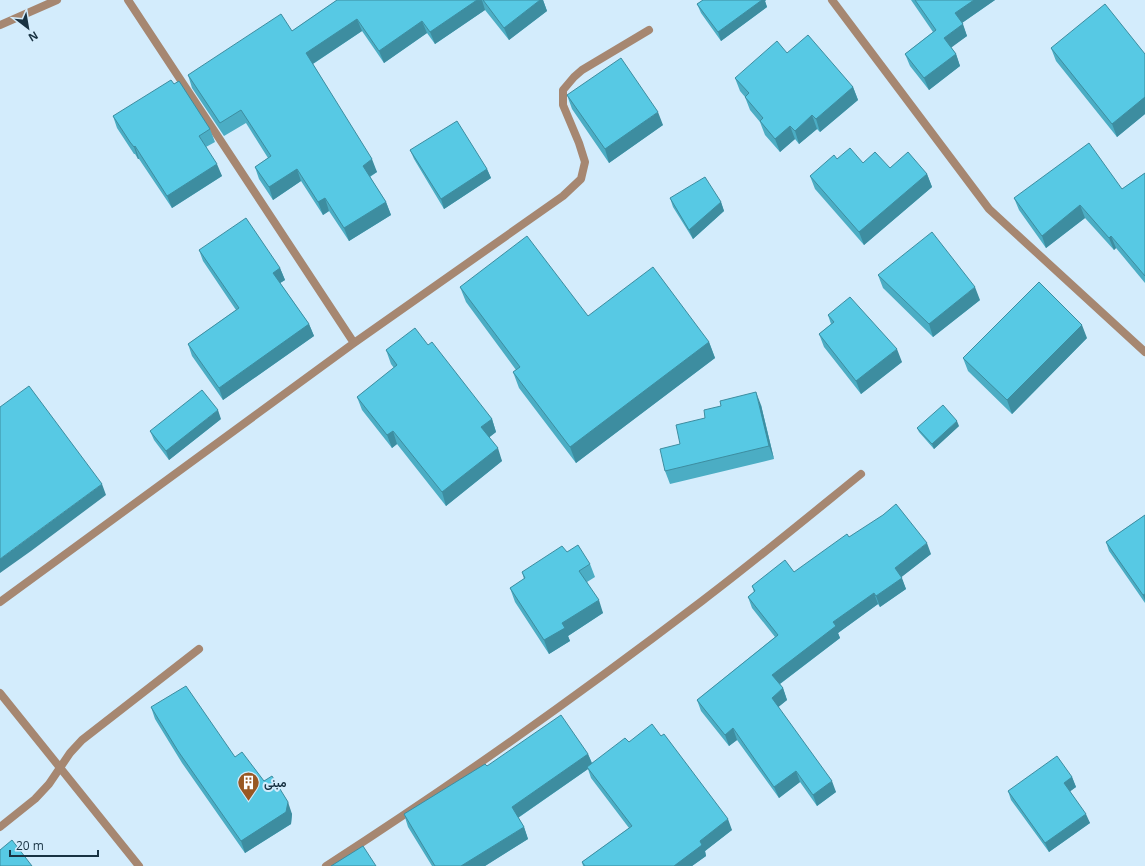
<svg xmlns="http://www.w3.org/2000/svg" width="1145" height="866" font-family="'Open Sans',Vazirmatn,sans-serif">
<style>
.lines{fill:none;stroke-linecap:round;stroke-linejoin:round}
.minor{stroke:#a68771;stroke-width:8}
.tertiary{stroke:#a68771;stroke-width:8}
.wall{fill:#4badc4}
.shaded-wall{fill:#3d8da0}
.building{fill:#57c9e4;stroke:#3d8da0}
.labels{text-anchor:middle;stroke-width:4;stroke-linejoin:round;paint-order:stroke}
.poi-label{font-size:12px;font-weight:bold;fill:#183242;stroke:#d3ecfc;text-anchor:start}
</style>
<rect width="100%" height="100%" fill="#d3ecfc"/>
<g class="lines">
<!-- minor -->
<path class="minor" d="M 128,0 L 354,343
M 832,0 L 989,209 L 1145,352
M 0,602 L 354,343 L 563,196 L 581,179 L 585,162 L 579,143 L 563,105 L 563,90 L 574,77 L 582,70 L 649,30
M 0,693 L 139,866
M 0,827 L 35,799 L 49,784 L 70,753 L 82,740 L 199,649
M 326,866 C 455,783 580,694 702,601 C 756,560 808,517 861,474"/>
<!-- tertiary -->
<path class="tertiary" d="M 0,25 L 57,0"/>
</g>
<!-- wall -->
<path class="wall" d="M 337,0 L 543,0 L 547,11 L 509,40 L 485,10 L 435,44 L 427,33 L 384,63 L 362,31 L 313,64 L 377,172 L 370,177 L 386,202 L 391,215 L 349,241 L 329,211 L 323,215 L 301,181 L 273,200 L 259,179 L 255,167 L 268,158 L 246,123 L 224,136 L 192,88 L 188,75 L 292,31 Z
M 703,0 L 766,0 L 765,1 L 767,7 L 721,41 L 701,13 L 697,4 Z
M 911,0 L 995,0 L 962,23 L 967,36 L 951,47 L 956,54 L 960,66 L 929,90 L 910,66 L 905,54 L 933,32 Z
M 1051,48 L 1145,54 L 1145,114 L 1117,137 L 1056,61 Z
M 787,53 L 853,87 L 858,100 L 820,132 L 817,129 L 799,144 L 795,139 L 780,152 L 765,135 L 760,122 L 750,110 L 745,97 L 740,91 L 735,78 Z
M 174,84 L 210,129 L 215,142 L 206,147 L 222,176 L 172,208 L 139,159 L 138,159 L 135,154 L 134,154 L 117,128 L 113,116 Z
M 567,95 L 663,125 L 609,163 L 572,109 Z
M 410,150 L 487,169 L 491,178 L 444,209 L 414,159 Z
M 837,159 L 927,174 L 932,187 L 864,245 L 815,189 L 810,176 Z
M 1145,173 L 1145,283 L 1116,248 L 1114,250 L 1085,218 L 1046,248 L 1019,210 L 1014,198 L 1122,189 Z
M 670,198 L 721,202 L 724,211 L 693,239 L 673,207 Z
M 199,250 L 280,268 L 285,280 L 280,283 L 309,324 L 314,336 L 223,400 L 192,356 L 188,344 L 236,310 L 203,261 Z
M 878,275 L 980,300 L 933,337 L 883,288 Z
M 460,287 L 588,316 L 709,342 L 715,358 L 576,463 L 519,388 L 513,372 L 516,370 L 466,302 Z
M 828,315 L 902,362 L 861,394 L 824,347 L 819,334 L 831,324 Z
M 1087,338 L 1012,414 L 968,371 L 963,358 Z
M 428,345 L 492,419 L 496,432 L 489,437 L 502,461 L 446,506 L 397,444 L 392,448 L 362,410 L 357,397 L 394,368 L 391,364 L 386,350 Z
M 761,405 L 774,459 L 670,484 L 665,471 L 680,444 Z
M 221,419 L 169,460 L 154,440 L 150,431 Z
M 959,426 L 934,449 L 919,432 L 917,428 Z
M 1145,515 L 1145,603 L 1109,551 L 1106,542 Z
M 849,537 L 931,554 L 901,577 L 906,589 L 880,607 L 878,604 L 838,633 L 840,638 L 780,684 L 783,688 L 787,700 L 778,707 L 836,792 L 817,806 L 800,782 L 779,798 L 737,740 L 729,746 L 701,711 L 697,700 L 775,637 L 752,608 L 748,597 L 754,592 L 752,586 L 794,572 Z
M 567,552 L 590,564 L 595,577 L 587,582 L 603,613 L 568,636 L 570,641 L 549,654 L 515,602 L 510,588 L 524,579 L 522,572 Z
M 151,707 L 235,757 L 264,781 L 292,814 L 291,824 L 245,853 L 182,763 L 155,719 Z
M 629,742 L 732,830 L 705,851 L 706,856 L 692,866 L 583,866 L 582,862 L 629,828 L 591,778 L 588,769 L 518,818 L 524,827 L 528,839 L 485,866 L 432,866 L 408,827 L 404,814 L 487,766 L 588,754 L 592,763 Z
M 1072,777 L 1076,787 L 1070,791 L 1090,823 L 1049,852 L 1011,800 L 1008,791 Z"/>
<!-- shaded-wall -->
<path class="shaded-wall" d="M 477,0 L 482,0 L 485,10 L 435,44 L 430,32 Z
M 540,0 L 543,0 L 547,11 L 509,40 L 504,28 Z
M 762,0 L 766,0 L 765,1 L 767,7 L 721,41 L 718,32 Z
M 974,0 L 995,0 L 959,25 L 955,13 Z
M 357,19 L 362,31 L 311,65 L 306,53 Z
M 422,21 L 427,33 L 384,63 L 379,51 Z
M 963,24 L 967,36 L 948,50 L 944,38 Z
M 956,54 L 960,66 L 929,90 L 924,78 Z
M 853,87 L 858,100 L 820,132 L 816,119 Z
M 1145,97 L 1145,114 L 1117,137 L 1112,124 Z
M 658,112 L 663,125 L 609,163 L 605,149 Z
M 812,115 L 817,129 L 799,144 L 795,131 Z
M 790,126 L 795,139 L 780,152 L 775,139 Z
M 135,146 L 139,159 L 138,159 L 134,147 Z
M 372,159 L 377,172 L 367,178 L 363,166 Z
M 217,164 L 222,176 L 172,208 L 167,196 Z
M 297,169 L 301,181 L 273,200 L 269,187 Z
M 487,169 L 491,178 L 444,209 L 441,199 Z
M 927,174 L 932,187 L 864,245 L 859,232 Z
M 325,198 L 329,211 L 323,215 L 318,202 Z
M 386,202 L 391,215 L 349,241 L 344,228 Z
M 721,202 L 724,211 L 693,239 L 689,230 Z
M 1080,205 L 1085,218 L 1046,248 L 1042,236 Z
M 1111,236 L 1116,248 L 1114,250 L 1109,238 Z
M 280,268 L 285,280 L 277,285 L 273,273 Z
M 975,287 L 980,300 L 933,337 L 929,324 Z
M 309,324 L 314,336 L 223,400 L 219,388 Z
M 1082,325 L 1087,338 L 1012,414 L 1007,400 Z
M 709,342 L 715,358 L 576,463 L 570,447 Z
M 897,349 L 902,362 L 861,394 L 856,381 Z
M 756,392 L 761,405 L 774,459 L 769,446 Z
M 218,410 L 221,419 L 169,460 L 166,451 Z
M 492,419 L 496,432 L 486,440 L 481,427 Z
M 957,421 L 959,426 L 934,449 L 932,444 Z
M 393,431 L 397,444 L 392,448 L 387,435 Z
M 498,448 L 502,461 L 446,506 L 442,492 Z
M 102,484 L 106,495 L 31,551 L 0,573 L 0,559 Z
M 927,543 L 931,554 L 899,579 L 895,568 Z
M 902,578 L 906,589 L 880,607 L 876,596 Z
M 874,593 L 878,604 L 838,633 L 840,638 L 777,686 L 772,675 L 833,622 Z
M 1145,594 L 1145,601 L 1143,595 Z
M 599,600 L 603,613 L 568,636 L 570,641 L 549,654 L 544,640 L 562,623 Z
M 783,688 L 787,700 L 776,709 L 772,698 Z
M 733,728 L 737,740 L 729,746 L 725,735 Z
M 588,754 L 593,766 L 587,767 L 588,769 L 516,819 L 512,807 Z
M 796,771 L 800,782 L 779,798 L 774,787 Z
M 1072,777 L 1076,787 L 1068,793 L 1064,783 Z
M 832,781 L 836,792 L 817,806 L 813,795 Z
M 288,802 L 292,814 L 291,824 L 245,853 L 241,841 Z
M 1086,814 L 1090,823 L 1049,852 L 1045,843 Z
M 728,819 L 732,830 L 705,851 L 706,856 L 692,866 L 674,866 L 700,841 Z
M 524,827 L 528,839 L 485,866 L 461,866 Z"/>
<!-- building -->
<path class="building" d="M 337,0 L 477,0 L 430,32 L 422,21 L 379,51 L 357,19 L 306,53 L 372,159 L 363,166 L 386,202 L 344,228 L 325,198 L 318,202 L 297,169 L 269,187 L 255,167 L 271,156 L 241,110 L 220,123 L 188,75 L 281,14 L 292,31 Z
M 483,0 L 540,0 L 504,28 Z
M 703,0 L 762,0 L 718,32 L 697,4 Z
M 915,0 L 974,0 L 955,13 L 963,24 L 944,38 L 956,54 L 924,78 L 905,54 L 936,30 Z
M 1105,4 L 1145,54 L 1145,97 L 1112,124 L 1051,48 Z
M 808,35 L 853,87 L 816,119 L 812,115 L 795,131 L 790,126 L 775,139 L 760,121 L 763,118 L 745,97 L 749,93 L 735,78 L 777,41 L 787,53 Z
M 621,58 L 658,112 L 605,149 L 567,95 Z
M 171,80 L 174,84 L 179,81 L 210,129 L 199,136 L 217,164 L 167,196 L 135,146 L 134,147 L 130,142 L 113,116 Z
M 457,121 L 487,169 L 441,199 L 410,150 Z
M 1089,143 L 1122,189 L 1145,173 L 1145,276 L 1111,236 L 1109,238 L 1080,205 L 1042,236 L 1014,198 Z
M 850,148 L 863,163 L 875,152 L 890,168 L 908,152 L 927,174 L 859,232 L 810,176 L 834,155 L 837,159 Z
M 705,177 L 721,202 L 689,230 L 670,198 Z
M 246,218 L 280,268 L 273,273 L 309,324 L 219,388 L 188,344 L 239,308 L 199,250 Z
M 932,232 L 975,287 L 929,324 L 878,275 Z
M 527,236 L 588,316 L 653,267 L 709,342 L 570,447 L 513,372 L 520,367 L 460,287 Z
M 1039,282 L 1082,325 L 1007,400 L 963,358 Z
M 850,297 L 897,349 L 856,381 L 819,334 L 834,322 L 828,315 Z
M 415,328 L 428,345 L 432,342 L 492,419 L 481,427 L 498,448 L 442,492 L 393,431 L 387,435 L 357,397 L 397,365 L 386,350 Z
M 29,386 L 102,484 L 27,539 L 0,559 L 0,407 Z
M 202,390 L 218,410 L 166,451 L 150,431 Z
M 756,392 L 769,446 L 665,471 L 660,449 L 680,444 L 676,425 L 705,418 L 704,410 L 721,406 L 720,401 Z
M 943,405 L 957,421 L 932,444 L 917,428 Z
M 896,504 L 927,543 L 895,568 L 902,578 L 876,596 L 874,593 L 833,622 L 836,626 L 772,675 L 783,688 L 772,698 L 832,781 L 813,795 L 796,771 L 774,787 L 733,728 L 725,735 L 697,700 L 778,635 L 748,597 L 755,591 L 752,586 L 785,560 L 794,572 L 847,534 L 849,537 L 883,515 Z
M 1145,515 L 1145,594 L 1143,595 L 1106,542 Z
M 578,545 L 590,564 L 579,571 L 599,600 L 562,623 L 565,628 L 544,640 L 510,588 L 525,578 L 522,572 L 562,546 L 567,552 Z
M 186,686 L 235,757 L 242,752 L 264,781 L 272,776 L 288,802 L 286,812 L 241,841 L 178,751 L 151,707 Z
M 561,715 L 588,754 L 512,807 L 524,827 L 461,866 L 435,866 L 404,814 L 485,764 L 487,766 Z
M 652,724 L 661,736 L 664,734 L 728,819 L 700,841 L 702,845 L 674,866 L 585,866 L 582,862 L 632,826 L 587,767 L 625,738 L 629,742 Z
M 1057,756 L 1072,777 L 1064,783 L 1086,814 L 1045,843 L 1008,791 Z
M 12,840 L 32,866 L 0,866 L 0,850 Z
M 363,846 L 376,866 L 331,866 Z"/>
<!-- icons -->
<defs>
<symbol id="building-pin" viewBox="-11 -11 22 30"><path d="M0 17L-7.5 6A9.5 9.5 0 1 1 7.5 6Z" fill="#995823" stroke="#d3ecfc"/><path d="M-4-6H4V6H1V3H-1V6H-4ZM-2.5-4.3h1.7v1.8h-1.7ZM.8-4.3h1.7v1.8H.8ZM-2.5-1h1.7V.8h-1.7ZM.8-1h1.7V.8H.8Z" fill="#fff"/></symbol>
</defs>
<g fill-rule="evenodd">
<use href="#building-pin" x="236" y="770" width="25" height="34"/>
</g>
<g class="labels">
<!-- poi labels -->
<g class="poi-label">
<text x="264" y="787">مبنى</text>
</g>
</g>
<!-- north arrow -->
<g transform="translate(28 28) rotate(149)" stroke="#d3ecfc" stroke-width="3" paint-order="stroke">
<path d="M0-3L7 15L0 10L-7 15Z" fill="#183242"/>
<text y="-6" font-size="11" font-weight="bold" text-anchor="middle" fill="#183242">N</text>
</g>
<!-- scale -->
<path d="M10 850v6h88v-6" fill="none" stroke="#183242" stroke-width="2"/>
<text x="16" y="850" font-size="12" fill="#183242" stroke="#d3ecfc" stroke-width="3" paint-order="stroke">20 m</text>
</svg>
